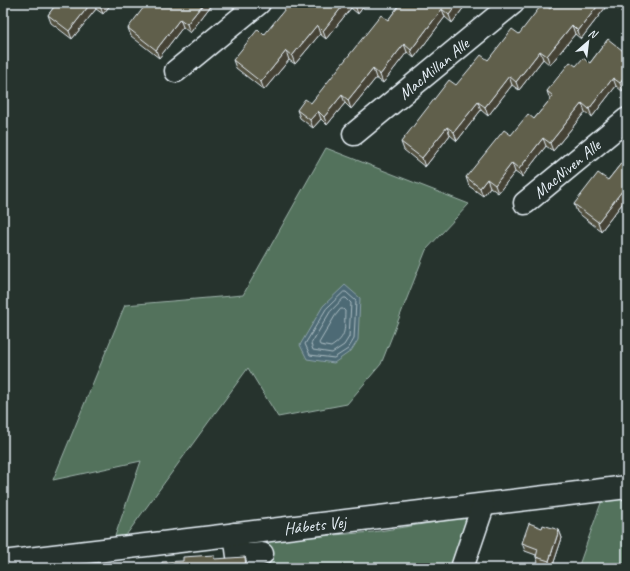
<svg xmlns="http://www.w3.org/2000/svg" width="630" height="571" font-family="Caveat,sans-serif">
<style>
.green{fill:#52725b;stroke:#9db2aa}
.water{fill:#4e6b74;stroke:#8ca1a9}
.lines{fill:none;stroke-linecap:round;stroke-linejoin:round}
.shore{stroke:#aabbc3;stroke-width:1}
.minor-casing{stroke:#e8f1f8;stroke-width:25}
.path{stroke:#e8f1f8;stroke-width:2.5;stroke-dasharray:3 3;stroke-linecap:butt}
.minor{stroke:#26332d;stroke-width:22}
.wall{fill:#535140;stroke:#e8f1f8}
.shaded-wall{fill:#444234;stroke:#e8f1f8}
.building{fill:#615e4b;stroke:#e8f1f8}
.labels{text-anchor:middle;stroke-width:4;stroke-linejoin:round;paint-order:stroke}
.street-label{font-size:17px;fill:#e8f1f8;stroke:#26332d}
</style>
<rect width="100%" height="100%" fill="#26332d"/>
<filter id="ink" filterUnits="userSpaceOnUse"><feTurbulence type="fractalNoise" baseFrequency=".025" numOctaves="2"/><feDisplacementMap in="SourceGraphic" scale="8" xChannelSelector="R" yChannelSelector="G"/><feConvolveMatrix kernelMatrix="1 2 1 2 8 2 1 2 1" color-interpolation-filters="sRGB"/></filter>
<g filter="url(#ink)">
<!-- green -->
<path class="green" d="M 326,148 L 469,204 L 426,250 L 381,364 L 347,404 L 278,417 L 248,368 L 124,538 L 114,539 L 141,461 L 53,480 L 125,305 L 243,295 Z
M 627,497 L 627,568 L 578,568 L 602,500 Z
M 468,517 L 450,568 L 264,568 L 269,540 L 373,532 Z"/>
<!-- water -->
<path class="water" d="M 345,285 L 360,298 L 358,340 L 351,351 L 334,363 L 307,359 L 300,345 L 323,306 Z"/>
<g class="lines">
<!-- shore -->
<path class="shore" d="M 344,292 L 346,292 L 356,301 L 354,339 L 348,349 L 334,358 L 310,355 L 305,344 L 326,309 Z
M 344,298 L 346,298 L 351,303 L 349,337 L 344,345 L 332,353 L 313,350 L 311,344 L 330,312 Z
M 341,309 L 343,309 L 345,311 C 344,329 348,336 331,347 L 320,345 L 319,343 L 335,316 Z"/>
<defs>
<g id="minor">
<path d="M 176,71 L 259,3"/>
<path id="s1" d="M 354,134 L 513,3"/>
<path id="s2" d="M 525,203 L 627,119"/>
<path d="M 235,534 L 238,556 L 262,554"/>
<path id="s3" d="M 3,562 C 211,537 419,513 627,487"/>
<path d="M 462,568 L 483,506"/>
</g>
</defs>
<!-- minor casing -->
<use href="#minor" class="minor-casing"/>
<!-- path -->
<path class="path" d="M 612,3 L 627,16"/>
<!-- minor -->
<use href="#minor" class="minor"/>
</g>
<!-- wall -->
<path class="wall" d="M 57,3 L 112,3 L 103,14 L 96,9 L 72,39 L 51,23 L 48,15 Z
M 213,3 L 190,33 L 183,27 L 159,58 L 131,36 L 128,28 Z
M 300,3 L 366,3 L 358,14 L 351,8 L 326,39 L 320,34 L 295,64 L 289,60 L 264,90 L 236,68 L 233,60 L 296,9 Z
M 401,3 L 467,3 L 452,23 L 445,17 L 414,58 L 407,52 L 383,83 L 376,78 L 351,109 L 345,103 L 327,125 L 321,119 L 313,128 L 300,118 L 297,110 L 311,103 L 388,20 Z
M 472,3 L 480,3 L 477,7 Z
M 566,3 L 604,3 L 605,8 L 581,39 L 575,34 L 550,65 L 543,59 L 519,90 L 512,85 L 488,116 L 481,110 L 457,141 L 450,135 L 425,167 L 404,150 L 401,142 L 456,85 L 488,60 L 519,34 L 565,5 Z
M 608,39 L 623,92 L 616,86 L 592,117 L 585,112 L 553,151 L 546,146 L 522,177 L 515,172 L 498,193 L 490,187 L 483,196 L 469,186 L 466,177 L 511,135 L 534,119 L 550,100 L 547,91 L 576,66 L 590,63 Z
M 627,156 L 627,201 L 625,200 L 601,231 L 577,212 L 574,204 L 608,180 Z
M 542,528 L 559,530 L 562,538 L 552,568 L 547,568 L 539,565 L 536,557 L 536,555 L 525,551 L 522,543 Z"/>
<!-- shaded-wall -->
<path class="shaded-wall" d="M 91,3 L 94,3 L 96,9 L 72,39 L 69,31 Z
M 102,3 L 112,3 L 103,14 L 100,6 Z
M 204,3 L 213,3 L 190,33 L 187,24 Z
M 345,3 L 349,3 L 351,8 L 326,39 L 323,31 Z
M 357,3 L 366,3 L 358,14 L 355,5 Z
M 458,3 L 467,3 L 452,23 L 449,15 Z
M 475,3 L 480,3 L 477,7 Z
M 600,3 L 604,3 L 605,8 L 581,39 L 578,31 Z
M 442,9 L 445,17 L 414,58 L 411,50 Z
M 180,19 L 183,27 L 159,58 L 156,50 Z
M 317,25 L 320,34 L 295,64 L 292,56 Z
M 572,25 L 575,34 L 550,65 L 547,56 Z
M 404,44 L 407,52 L 383,83 L 380,75 Z
M 286,51 L 289,60 L 264,90 L 261,82 Z
M 540,51 L 543,59 L 519,90 L 516,82 Z
M 373,69 L 376,78 L 351,109 L 348,100 Z
M 627,74 L 627,86 L 623,92 L 620,83 Z
M 509,76 L 512,85 L 488,116 L 485,107 Z
M 613,78 L 616,86 L 592,117 L 589,109 Z
M 342,95 L 345,103 L 327,125 L 324,117 Z
M 478,102 L 481,110 L 457,141 L 454,132 Z
M 582,103 L 585,112 L 553,151 L 550,143 Z
M 318,111 L 321,119 L 313,128 L 310,120 Z
M 447,127 L 450,135 L 425,167 L 422,158 Z
M 543,138 L 546,146 L 522,177 L 519,169 Z
M 512,163 L 515,172 L 498,193 L 495,185 Z
M 487,179 L 490,187 L 483,196 L 480,188 Z
M 622,191 L 625,200 L 601,231 L 598,222 Z
M 559,530 L 562,538 L 552,568 L 551,568 L 549,561 Z
M 245,557 L 249,568 L 246,568 Z"/>
<!-- building -->
<path class="building" d="M 57,3 L 91,3 L 69,31 L 48,15 Z
M 97,3 L 102,3 L 100,6 Z
M 147,3 L 204,3 L 187,24 L 180,19 L 156,50 L 128,28 Z
M 300,3 L 345,3 L 323,31 L 317,25 L 292,56 L 286,51 L 261,82 L 233,60 L 258,29 L 264,35 L 289,4 L 296,9 Z
M 352,3 L 357,3 L 355,5 Z
M 401,3 L 458,3 L 449,15 L 442,9 L 411,50 L 404,44 L 380,75 L 373,69 L 348,100 L 342,95 L 324,117 L 318,111 L 310,120 L 297,110 L 305,99 L 311,103 L 381,15 L 388,20 Z
M 543,3 L 550,9 L 555,3 L 563,3 L 565,5 L 566,3 L 600,3 L 578,31 L 572,25 L 547,56 L 540,51 L 516,82 L 509,76 L 485,107 L 478,102 L 454,132 L 447,127 L 422,158 L 401,142 L 449,80 L 456,85 L 481,55 L 488,60 L 512,29 L 519,34 Z
M 608,39 L 627,54 L 627,74 L 620,83 L 613,78 L 589,109 L 582,103 L 550,143 L 543,138 L 519,169 L 512,163 L 495,185 L 487,179 L 480,188 L 466,177 L 504,130 L 511,135 L 528,114 L 534,119 L 553,96 L 547,91 L 570,62 L 576,66 L 583,58 L 590,63 Z
M 627,156 L 627,195 L 622,191 L 598,222 L 574,204 L 598,173 L 608,180 Z
M 529,523 L 542,528 L 543,525 L 559,530 L 549,561 L 536,557 L 538,549 L 522,543 Z
M 214,555 L 214,559 L 245,557 L 246,568 L 162,568 L 162,562 L 183,561 L 183,557 Z"/>
</g>
<g class="labels">
<!-- street labels -->
<g class="street-label">
<text dy="6" stroke="none"><textPath href="#s1" startOffset="103">MacMillan Alle</textPath></text>
<text dy="6" stroke="none"><textPath href="#s2" startOffset="54">MacNiven Alle</textPath></text>
<text dy="6" stroke="none"><textPath href="#s3" startOffset="314">Håbets Vej</textPath></text>
</g>
</g>
<!-- margin -->
<rect width="630" height="571" fill="none" stroke="#26332d" stroke-width="16"/>
<rect x="8" y="8" width="614" height="555" fill="none" stroke="#e8f1f8" stroke-width="1.5" filter="url(#ink)"/>
<!-- north arrow -->
<g transform="translate(588 42) rotate(28)" stroke="#26332d" stroke-width="3" paint-order="stroke">
<path d="M0-3L7 15L0 10L-7 15Z" fill="#e8f1f8"/>
<text y="-6" font-size="11" font-weight="bold" text-anchor="middle" fill="#e8f1f8">N</text>
</g>
</svg>
